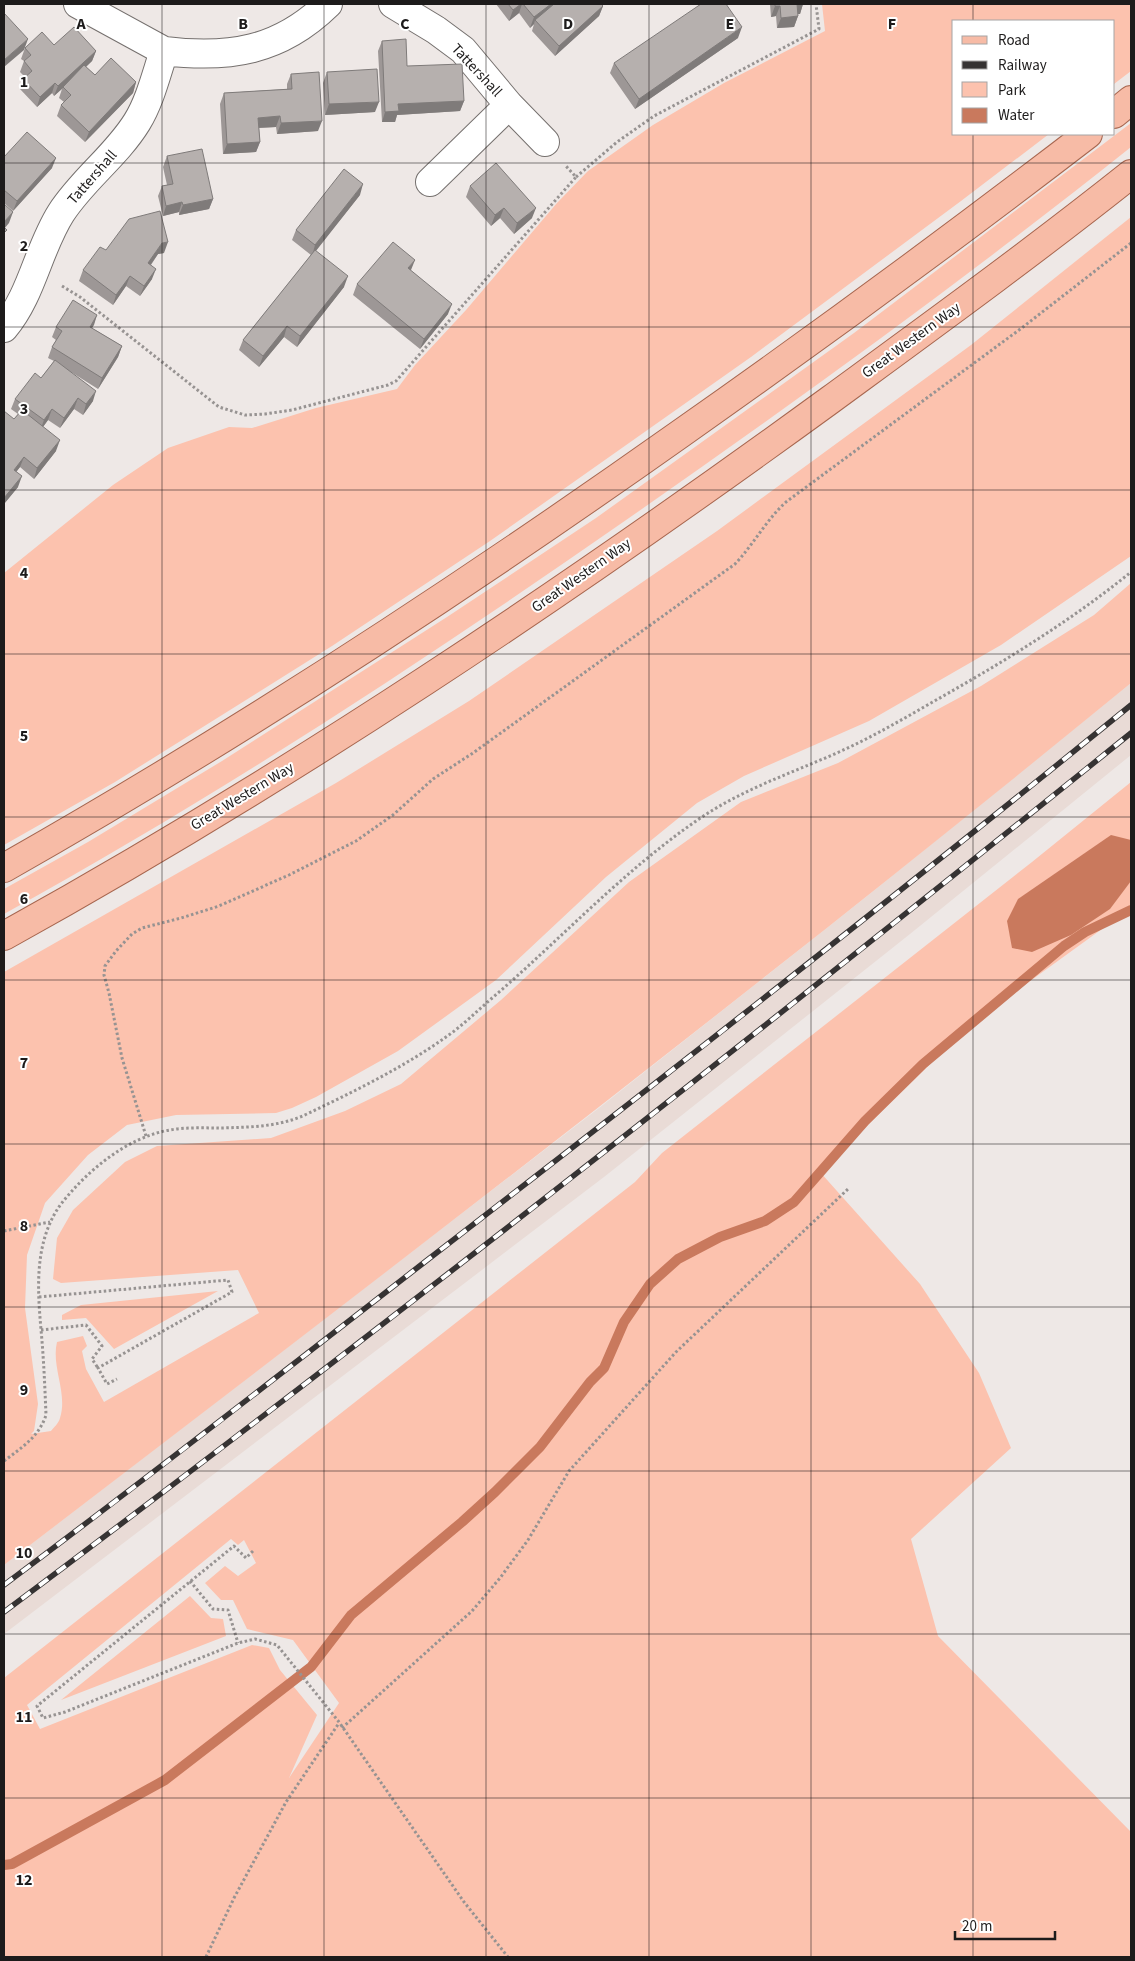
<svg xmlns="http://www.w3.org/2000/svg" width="1135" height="1961" font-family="'Source Sans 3',sans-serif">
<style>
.built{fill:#e9dbd6}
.green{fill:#fcc2ae;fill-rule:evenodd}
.water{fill:#c9795d}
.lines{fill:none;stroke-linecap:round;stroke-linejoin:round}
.stream{stroke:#c9795d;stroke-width:10}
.minor-casing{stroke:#75706e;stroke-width:30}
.primary-casing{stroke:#a7664f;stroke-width:30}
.path{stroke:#979392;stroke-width:3;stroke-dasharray:2.5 2.5;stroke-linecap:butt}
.minor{stroke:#fff;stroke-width:28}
.primary{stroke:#f7bba6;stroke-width:28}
.rail-casing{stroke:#363333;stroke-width:5.5}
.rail{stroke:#fff;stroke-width:4;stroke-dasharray:11;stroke-linecap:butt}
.wall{fill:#9d9796}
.shaded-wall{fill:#7f7b7a}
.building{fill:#b6b0ae;stroke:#7f7b7a}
.grid{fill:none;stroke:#1d1b1b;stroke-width:1;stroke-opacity:0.55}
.labels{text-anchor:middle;stroke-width:4;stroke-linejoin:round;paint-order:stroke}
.street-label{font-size:15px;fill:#1d1b1b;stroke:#fff}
.grid-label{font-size:16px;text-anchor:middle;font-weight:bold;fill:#1d1b1b;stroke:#fff;stroke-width:4;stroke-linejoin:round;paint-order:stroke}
</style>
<rect width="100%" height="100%" fill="#eee8e6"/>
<!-- built -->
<path class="built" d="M 1131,683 L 1131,755 L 910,934 L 604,1177 L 4,1634 L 4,1565 L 599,1108 L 866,897 Z"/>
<!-- green -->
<path class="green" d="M 822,4 L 1131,4 L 1131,71 L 1114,84 L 1114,21 L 954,21 L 954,134 L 1049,134 L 961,201 L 751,357 L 490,541 L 332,646 L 115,782 L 4,845 L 4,573 L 113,485 L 168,448 L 229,427 L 252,428 L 316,408 L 397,389 L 415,365 L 466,310 L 557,203 L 588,171 L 653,125 L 724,83 L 825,31 Z
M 1131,123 L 1131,147 C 968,277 800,399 629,518 C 427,659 220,795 4,914 L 4,889 L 88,842 L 222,761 L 447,617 L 596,518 L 854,333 Z
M 1131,217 L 1131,556 L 1001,645 L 869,721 L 744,776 L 697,803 L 606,877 L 496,980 L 398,1051 L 316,1097 L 292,1108 L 276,1113 L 176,1115 L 127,1125 L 88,1155 L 45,1203 L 27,1255 L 25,1308 L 38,1404 L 34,1431 L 31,1434 L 51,1431 C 54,1427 59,1423 60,1418 C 68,1393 51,1367 57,1342 L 83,1336 L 87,1346 L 82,1351 L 86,1369 L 104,1402 L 259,1313 L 238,1270 L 61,1283 L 53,1279 L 57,1238 L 73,1210 L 125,1162 L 157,1146 L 271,1138 L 345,1111 L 401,1084 L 501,1000 L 629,882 L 741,802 L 838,763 L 981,686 L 1094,615 L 1131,583 L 1131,683 C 762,985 383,1275 4,1565 L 4,972 L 336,783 L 469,701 L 717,531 L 971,345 Z
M 1131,782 L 1131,908 L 972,1023 L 820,1172 L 920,1284 L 979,1373 L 1011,1448 L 911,1539 L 938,1636 L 1131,1832 L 1131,1957 L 4,1957 L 4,1678 L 635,1182 L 662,1153 L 1032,862 ZM 231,1539 L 238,1545 L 244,1540 L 256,1563 L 238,1576 L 225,1566 L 205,1583 L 221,1600 L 233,1600 L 247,1629 L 293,1640 L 339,1703 L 289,1778 L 317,1715 L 280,1670 L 269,1648 L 252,1645 L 40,1729 L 27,1705 Z
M 218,1291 L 114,1349 L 86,1318 L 62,1320 L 62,1315 L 81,1305 Z
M 190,1596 L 211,1618 L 223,1619 L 226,1636 L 61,1700 Z"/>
<!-- water -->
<path class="water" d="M 1111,835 L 1131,840 L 1131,881 L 1110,909 L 1071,935 L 1032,952 L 1012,948 L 1007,921 L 1018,899 Z"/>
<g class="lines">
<!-- stream -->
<path class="stream" d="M 4,1865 L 12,1864 L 165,1780 L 311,1667 L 351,1615 L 462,1522 L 495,1492 L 540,1447 L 590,1382 L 604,1368 L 624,1322 L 650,1284 L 678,1259 L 720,1237 L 765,1221 L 794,1202 L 865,1121 L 923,1064 L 1064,946 L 1085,932 L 1131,910"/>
<defs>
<path id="minor" d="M 78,4 L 164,51
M 393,4 L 436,30 L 463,50 L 509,105 L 545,142
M 430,182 L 509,105
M 4,328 C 32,295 38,249 61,213 C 83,179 116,156 137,122 C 150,101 156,75 164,51 C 229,59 280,51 328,4"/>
<path id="primary" d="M 1114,114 L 1131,100
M 4,868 C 237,736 461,589 680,434 C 818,337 954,237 1088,134
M 4,936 C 291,777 565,593 830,400 C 931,326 1033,252 1131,174"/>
</defs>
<!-- minor casing -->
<use href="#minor" class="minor-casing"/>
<!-- primary casing -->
<use href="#primary" class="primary-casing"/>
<!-- path -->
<path class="path" d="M 576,177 L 617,142 L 654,116 L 819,29 L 816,4
M 62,286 L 80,297 L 219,407 L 245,415 L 265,414 L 292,410 L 388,385 L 396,381 L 576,177 L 565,165
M 146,1136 L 122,1058 L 109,993 L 104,975 L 105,966 L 116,951 L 132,934 L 142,928 L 181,918 L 219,906 L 289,875 L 356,841 L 393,815 L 433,779 L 473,753 L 735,564 C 754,544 766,520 786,502 L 1023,327 L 1131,243
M 4,1231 L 50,1222
M 39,1297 L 228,1280 L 232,1292 L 98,1368 L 107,1384 L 117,1379
M 41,1330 L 86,1325 L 102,1346 L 92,1359 L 98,1368
M 4,1461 C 21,1448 39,1437 46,1415 C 45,1390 44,1366 42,1341 C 38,1295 32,1244 61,1204 C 87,1171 127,1137 170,1130 C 186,1127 205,1128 222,1128 C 252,1127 281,1127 309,1113 C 355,1091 404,1067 446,1037 C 462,1026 476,1012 491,999 C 561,939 623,871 699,819 C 747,786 802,770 854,745 C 885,730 915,712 945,695 C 1010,658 1073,619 1131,572
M 253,1551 L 246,1558 L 234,1546 L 37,1706 L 43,1718 L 65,1712 L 238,1643 L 255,1639 L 277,1645 L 339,1722 L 464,1902 L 508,1957
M 190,1581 L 213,1609 L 228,1610 L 238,1643
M 342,1728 L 472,1611 L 500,1578 L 528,1540 L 569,1471 L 676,1352 L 848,1189
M 206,1957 L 234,1898 L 286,1802 L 339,1723"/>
<!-- minor -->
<use href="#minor" class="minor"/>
<!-- primary -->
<use href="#primary" class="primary"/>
<defs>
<path id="rail" d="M 4,1585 C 146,1479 286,1370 426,1261 C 663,1078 899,894 1131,705
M 4,1612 C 385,1327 760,1032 1131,733"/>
</defs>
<!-- rail casing -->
<use href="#rail" class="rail-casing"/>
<!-- rail -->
<use href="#rail" class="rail"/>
</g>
<!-- wall -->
<path class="wall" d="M 496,4 L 601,4 L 603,6 L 599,16 L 555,56 L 532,31 L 534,24 L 530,28 L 519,13 L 509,21 Z
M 770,4 L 803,4 L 800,14 L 798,14 L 798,16 L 794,27 L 777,28 L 776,16 L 771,17 Z
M 738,38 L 635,109 L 610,73 L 614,63 Z
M 382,41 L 407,66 L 464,101 L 460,111 L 397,115 L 395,122 L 382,122 L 378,51 Z
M 54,45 L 96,51 L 92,61 L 86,67 L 95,75 L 136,82 L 133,93 L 85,142 L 57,116 L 61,105 L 64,102 L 59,98 L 62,89 L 54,96 L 52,93 L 37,107 L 20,89 L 23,79 L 25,77 L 20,72 L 24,61 L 21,59 L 25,48 Z
M 327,72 L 375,112 L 325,115 L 323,83 Z
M 291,74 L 318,131 L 277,134 L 276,127 L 259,128 L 260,142 L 256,152 L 223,154 L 220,104 L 224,93 L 287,89 L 287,84 Z
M 167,156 L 213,199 L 209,209 L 179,215 L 179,212 L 163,216 L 158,196 L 162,186 L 167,185 L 163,167 Z
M 4,157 L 52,168 L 13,211 L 4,203 Z
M 470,186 L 532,218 L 514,234 L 500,218 L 491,226 L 466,197 Z
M 360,195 L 315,251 L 344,287 L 297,347 L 284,337 L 259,367 L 239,350 L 243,340 L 311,255 L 292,240 L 296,230 Z
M 106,250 L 164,253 L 158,254 L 151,265 L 152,279 L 140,296 L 126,286 L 113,305 L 79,281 L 83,270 Z
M 411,271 L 448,314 L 420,349 L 353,295 L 357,284 Z
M 97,315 L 92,328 L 122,346 L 118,357 L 98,389 L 71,372 L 93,401 L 83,415 L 74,409 L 60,428 L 48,420 L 43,427 L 56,451 L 34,479 L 20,467 L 16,472 L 18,487 L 4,504 L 14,419 L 18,414 L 11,409 L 15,399 L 41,378 L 54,361 L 48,358 L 52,347 L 56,340 L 52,337 L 56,327 Z"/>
<!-- shaded-wall -->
<path class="shaded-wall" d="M 521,4 L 522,4 L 519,13 L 509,21 L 513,10 Z
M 551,4 L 560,4 L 535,20 L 534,24 L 530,28 L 534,17 Z
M 797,4 L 803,4 L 800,14 L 793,14 Z
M 603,6 L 599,16 L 555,56 L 559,46 Z
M 775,6 L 780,6 L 776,16 L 771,17 Z
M 798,16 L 794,27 L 777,28 L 781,18 Z
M 742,27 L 738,38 L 635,109 L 639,99 Z
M 28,39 L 24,50 L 4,67 L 4,60 Z
M 96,51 L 92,61 L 54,96 L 58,86 Z
M 136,82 L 133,93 L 85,142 L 89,132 Z
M 55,83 L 52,93 L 37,107 L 40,97 Z
M 464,101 L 460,111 L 397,115 L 395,122 L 382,122 L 385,112 L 398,104 Z
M 379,102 L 375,112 L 325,115 L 329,104 Z
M 280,116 L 276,127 L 254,128 L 258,118 Z
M 322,121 L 318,131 L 277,134 L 281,123 Z
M 260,142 L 256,152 L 223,154 L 227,144 Z
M 56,158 L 52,168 L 13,211 L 17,201 Z
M 363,184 L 360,195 L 312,256 L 315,245 Z
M 213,199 L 209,209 L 179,215 L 183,205 Z
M 182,202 L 179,212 L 163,216 L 166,206 Z
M 504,208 L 500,218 L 491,226 L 495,215 Z
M 536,208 L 532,218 L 514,234 L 517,223 Z
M 13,212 L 9,223 L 4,229 L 4,222 Z
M 168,242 L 164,253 L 158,254 L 144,274 L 148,263 L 162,243 Z
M 415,260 L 411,270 L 404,279 L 408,268 Z
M 156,269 L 152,279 L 140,296 L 144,286 Z
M 130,276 L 126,286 L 113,305 L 116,295 Z
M 348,276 L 344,287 L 297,347 L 300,336 Z
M 452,304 L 448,314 L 420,349 L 424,339 Z
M 97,315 L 94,325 L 86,337 L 90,327 Z
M 287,326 L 284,337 L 259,367 L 263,356 Z
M 122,346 L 118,357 L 98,389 L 102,378 Z
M 96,391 L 93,401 L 83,415 L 86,404 Z
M 78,398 L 74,409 L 60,428 L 64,418 Z
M 52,409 L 48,420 L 40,431 L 44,420 Z
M 60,440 L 56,451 L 34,479 L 37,468 Z
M 24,457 L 20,467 L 10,480 L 14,470 Z
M 22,476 L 18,487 L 4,504 L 4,498 Z"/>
<!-- building -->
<path class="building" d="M 508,4 L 521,4 L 513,10 Z
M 523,4 L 551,4 L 534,17 Z
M 554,4 L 601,4 L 603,6 L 559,46 L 535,20 Z
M 701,4 L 726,4 L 742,27 L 639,99 L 614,63 Z
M 775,4 L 797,4 L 798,16 L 781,18 L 780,6 L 775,6 Z
M 4,13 L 28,39 L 4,60 Z
M 74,27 L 96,51 L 58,86 L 55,83 L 40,97 L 23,79 L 32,71 L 24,61 L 31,55 L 25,48 L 42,32 L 54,45 Z
M 406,39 L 407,66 L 462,64 L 464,101 L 398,104 L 399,111 L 385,112 L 382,41 Z
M 111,58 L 136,82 L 89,132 L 61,105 L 71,95 L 63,87 L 84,65 L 95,75 Z
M 377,69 L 379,102 L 329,104 L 327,72 Z
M 319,72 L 322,121 L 281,123 L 280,116 L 258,118 L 260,142 L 227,144 L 224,93 L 292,89 L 291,74 Z
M 27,132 L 56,158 L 17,201 L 4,190 L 4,157 Z
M 202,149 L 213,199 L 183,205 L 182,202 L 166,206 L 162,186 L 173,184 L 167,156 Z
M 496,163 L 536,208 L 517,223 L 504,208 L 495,215 L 470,186 Z
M 344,169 L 363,184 L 315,245 L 296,230 Z
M 4,204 L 13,212 L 4,222 Z
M 160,211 L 168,242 L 162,243 L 148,263 L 156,269 L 144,286 L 130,276 L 116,295 L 83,270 L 100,247 L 106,250 L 129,219 Z
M 4,227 L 7,230 L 4,233 Z
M 393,242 L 415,260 L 408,268 L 452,304 L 424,339 L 357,284 Z
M 315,250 L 348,276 L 300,336 L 287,326 L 263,356 L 243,340 Z
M 73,300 L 97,315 L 90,327 L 122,346 L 102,378 L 52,347 L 62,331 L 56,327 Z
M 55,360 L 96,391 L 86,404 L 78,398 L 64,418 L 52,409 L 44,420 L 15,399 L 35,373 L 41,378 Z
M 22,410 L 60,440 L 37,468 L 24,457 L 14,470 L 22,476 L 4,498 L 4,411 L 14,419 Z"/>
<!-- grid -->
<path class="grid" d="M 162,4 L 162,1957M 324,4 L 324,1957M 486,4 L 486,1957M 649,4 L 649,1957M 811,4 L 811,1957M 973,4 L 973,21M 973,134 L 973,1957M 4,163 L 1131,163M 4,327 L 1131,327M 4,490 L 1131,490M 4,654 L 1131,654M 4,817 L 1131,817M 4,980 L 1131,980M 4,1144 L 1131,1144M 4,1307 L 1131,1307M 4,1471 L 1131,1471M 4,1634 L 1131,1634M 4,1798 L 1131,1798"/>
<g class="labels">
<!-- street labels -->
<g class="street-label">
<text transform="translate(477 70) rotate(47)" y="5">Tattershall</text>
<text transform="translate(92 177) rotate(-49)" y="5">Tattershall</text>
<text transform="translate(911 340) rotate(-36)" y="5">Great Western Way</text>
<text transform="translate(581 575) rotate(-35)" y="5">Great Western Way</text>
<text transform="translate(242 796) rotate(-31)" y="5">Great Western Way</text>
</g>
</g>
<g class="grid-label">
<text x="81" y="29">A</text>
<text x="243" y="29">B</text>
<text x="405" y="29">C</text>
<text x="568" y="29">D</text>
<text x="730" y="29">E</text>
<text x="892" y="29">F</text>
<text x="24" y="87">1</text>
<text x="24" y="251">2</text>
<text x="24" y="414">3</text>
<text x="24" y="578">4</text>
<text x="24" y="741">5</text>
<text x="24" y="904">6</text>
<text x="24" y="1068">7</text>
<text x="24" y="1231">8</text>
<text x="24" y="1395">9</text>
<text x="24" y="1558">10</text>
<text x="24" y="1722">11</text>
<text x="24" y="1885">12</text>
</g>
<!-- border -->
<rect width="1135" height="1961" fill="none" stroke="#1d1b1b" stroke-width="10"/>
<!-- legend -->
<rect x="952" y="20" width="162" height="115" fill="#ffffff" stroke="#a5a4a4"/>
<rect x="962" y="36" width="25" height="8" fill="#f7bba6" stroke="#a5a4a4"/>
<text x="998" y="45" font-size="15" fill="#1d1b1b">Road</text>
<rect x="962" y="61" width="25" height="8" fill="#363333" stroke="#a5a4a4"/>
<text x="998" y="70" font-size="15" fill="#1d1b1b">Railway</text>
<rect x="962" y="82" width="25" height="15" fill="#fcc2ae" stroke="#a5a4a4"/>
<text x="998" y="95" font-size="15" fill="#1d1b1b">Park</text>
<rect x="962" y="108" width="25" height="15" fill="#c9795d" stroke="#a5a4a4"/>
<text x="998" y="120" font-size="15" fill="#1d1b1b">Water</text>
<!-- scale -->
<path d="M955 1931v8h100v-8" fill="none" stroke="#1d1b1b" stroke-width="2.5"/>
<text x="962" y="1931" font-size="15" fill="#1d1b1b" stroke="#ffffff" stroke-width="4" paint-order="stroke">20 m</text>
</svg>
